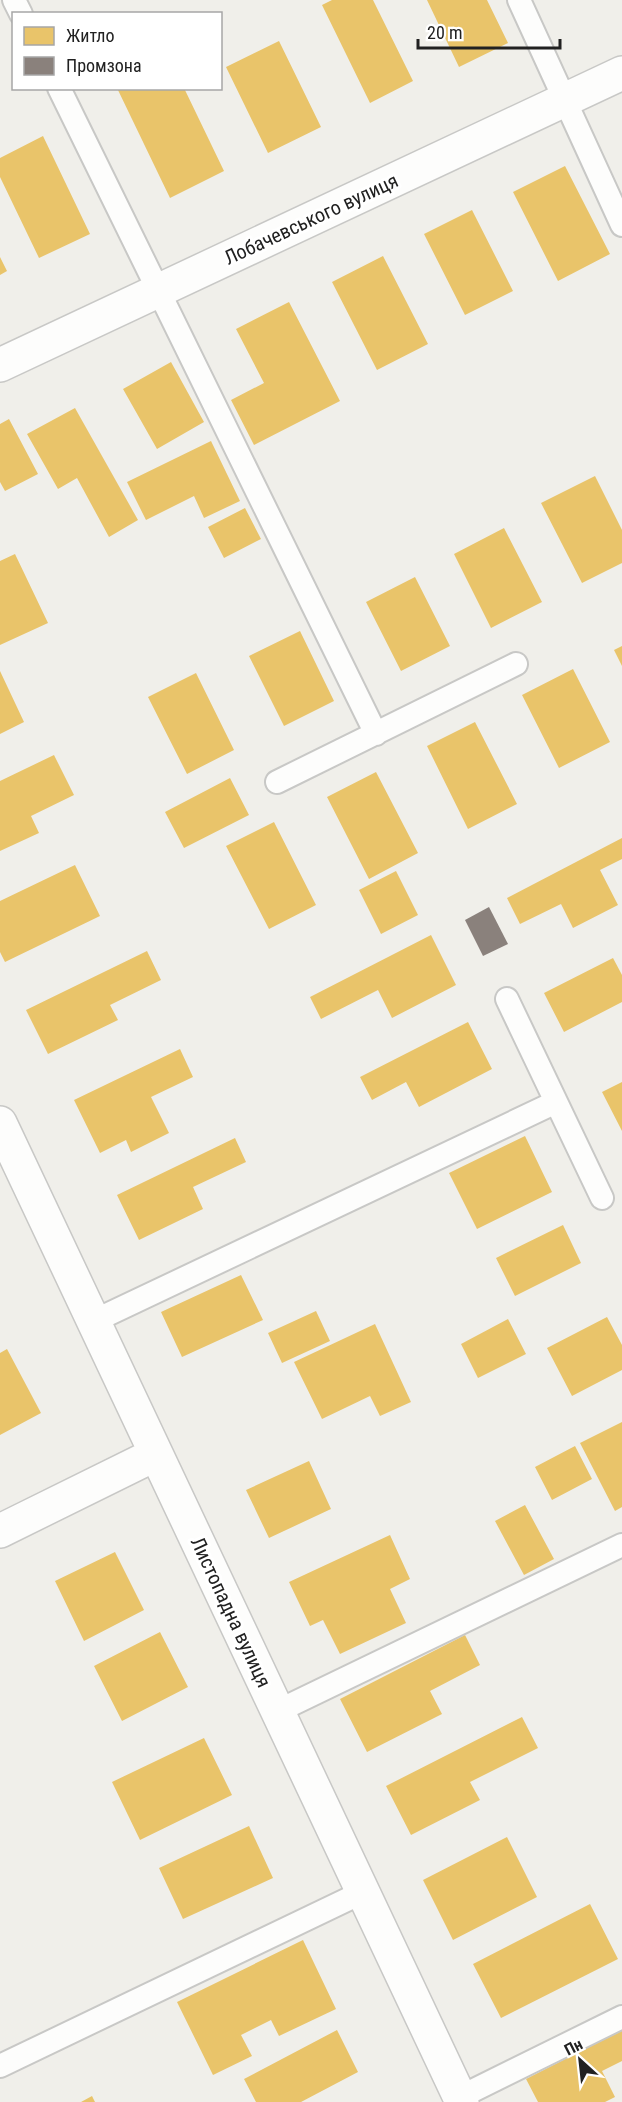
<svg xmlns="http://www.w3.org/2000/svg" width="622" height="2102" font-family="'Roboto Condensed',sans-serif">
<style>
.homes{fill:#e9c46a}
.industry{fill:#8a817c}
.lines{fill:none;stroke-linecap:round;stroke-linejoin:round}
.lane-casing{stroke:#c8c8c6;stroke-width:26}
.street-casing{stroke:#c8c8c6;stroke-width:36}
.lane{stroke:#fdfdfc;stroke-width:22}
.street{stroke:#fdfdfc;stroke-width:33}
.labels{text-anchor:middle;stroke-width:6;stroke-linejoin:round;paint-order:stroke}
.street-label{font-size:20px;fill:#212121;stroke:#fff}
</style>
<rect width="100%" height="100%" fill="#f0efea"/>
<!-- homes -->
<path class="homes" d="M 332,0 L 373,0 L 413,81 L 370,103 L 322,5 Z
M 427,0 L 487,0 L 508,43 L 459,67 Z
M 279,41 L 321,127 L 268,153 L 226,67 Z
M 117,88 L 184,88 L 224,171 L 170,198 Z
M 43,136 L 90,234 L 39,258 L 0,177 L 0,158 Z
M 565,166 L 610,254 L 558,281 L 513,192 Z
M 472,210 L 513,291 L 465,315 L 424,234 Z
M 383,256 L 428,344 L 377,370 L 332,282 Z
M 0,257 L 7,271 L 0,275 Z
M 289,302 L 340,401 L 254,445 L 231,400 L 264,383 L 236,329 Z
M 171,362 L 204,422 L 157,449 L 123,389 Z
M 75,408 L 138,520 L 109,537 L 77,478 L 58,489 L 27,434 Z
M 9,419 L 38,474 L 5,491 L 0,482 L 0,424 Z
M 211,441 L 240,501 L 204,518 L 194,496 L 146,520 L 127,482 Z
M 595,476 L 622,530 L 622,563 L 582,583 L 541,503 Z
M 245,508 L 261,539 L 224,558 L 208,527 Z
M 504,528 L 542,602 L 491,628 L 454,554 Z
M 15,554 L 48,623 L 0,645 L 0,561 Z
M 415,577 L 450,646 L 401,671 L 366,602 Z
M 300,631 L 334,701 L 284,726 L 249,656 Z
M 622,646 L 622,666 L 614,650 Z
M 573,669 L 610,742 L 559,768 L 522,695 Z
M 0,671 L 24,722 L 0,734 Z
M 196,673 L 234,750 L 187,774 L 148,697 Z
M 475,722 L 517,804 L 468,829 L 427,746 Z
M 54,755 L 74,795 L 31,816 L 39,833 L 0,851 L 0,781 Z
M 376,772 L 418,853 L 369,879 L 327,797 Z
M 230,778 L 249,815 L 184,848 L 165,812 Z
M 274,822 L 316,905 L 269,929 L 226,846 Z
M 622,838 L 622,859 L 600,870 L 618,905 L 573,928 L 561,904 L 520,924 L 507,898 Z
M 75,865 L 100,916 L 5,962 L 0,952 L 0,901 Z
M 396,871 L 418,915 L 381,934 L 359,890 Z
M 431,935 L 456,985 L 392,1018 L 378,990 L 321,1019 L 310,997 Z
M 147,951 L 161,980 L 110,1005 L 118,1020 L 48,1054 L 26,1010 Z
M 613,958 L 622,975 L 622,1002 L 564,1032 L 544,993 Z
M 468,1022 L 492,1069 L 419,1107 L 406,1082 L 372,1100 L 360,1077 Z
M 180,1049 L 193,1077 L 151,1097 L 169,1133 L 131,1152 L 126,1140 L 100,1153 L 74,1100 Z
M 622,1082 L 622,1131 L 602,1092 Z
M 525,1136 L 552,1192 L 477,1229 L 449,1173 Z
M 235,1138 L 246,1162 L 193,1187 L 203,1209 L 139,1240 L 117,1195 Z
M 563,1225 L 581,1263 L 515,1296 L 496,1258 Z
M 241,1275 L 263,1320 L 182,1357 L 161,1312 Z
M 316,1311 L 330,1341 L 282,1363 L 268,1333 Z
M 607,1317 L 622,1345 L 622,1370 L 572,1396 L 547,1348 Z
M 508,1319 L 526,1354 L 478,1378 L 461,1344 Z
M 375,1324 L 411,1402 L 380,1416 L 370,1396 L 322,1419 L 294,1362 Z
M 7,1349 L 41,1413 L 0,1435 L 0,1353 Z
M 622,1422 L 622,1507 L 615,1511 L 580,1443 Z
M 575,1446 L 592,1479 L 552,1500 L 535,1467 Z
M 309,1461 L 331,1509 L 269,1538 L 246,1490 Z
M 525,1505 L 554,1559 L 524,1575 L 495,1521 Z
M 390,1535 L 410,1579 L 390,1589 L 406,1623 L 340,1654 L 323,1620 L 310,1626 L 289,1582 Z
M 115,1552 L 144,1610 L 84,1641 L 55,1581 Z
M 160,1632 L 188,1687 L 122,1721 L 94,1666 Z
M 465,1635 L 480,1665 L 430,1691 L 442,1714 L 367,1752 L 340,1699 Z
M 522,1717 L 538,1748 L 470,1782 L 480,1800 L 411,1835 L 386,1786 Z
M 204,1738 L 232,1795 L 140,1840 L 112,1782 Z
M 249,1826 L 273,1878 L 183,1919 L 159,1868 Z
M 507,1837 L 537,1897 L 453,1940 L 423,1880 Z
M 590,1904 L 618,1959 L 501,2018 L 473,1964 Z
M 303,1940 L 336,2009 L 279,2036 L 271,2020 L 241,2035 L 252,2056 L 213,2075 L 177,2002 Z
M 337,2030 L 358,2072 L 301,2102 L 256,2102 L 244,2079 Z
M 622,2030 L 622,2061 L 602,2071 L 615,2097 L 605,2102 L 538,2102 L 526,2079 Z
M 92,2096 L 95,2102 L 81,2102 Z"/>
<!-- industry -->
<path class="industry" d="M 489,907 L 508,944 L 483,956 L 465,920 Z"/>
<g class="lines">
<defs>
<path id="lane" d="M 14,0 L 21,14
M 519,0 L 622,225
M 59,88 L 376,734
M 277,782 L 516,664
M 507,999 L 602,1198
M 94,1321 L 556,1102
M 278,1711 L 622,1545
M 0,2066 L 363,1892
M 460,2097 L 622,2017"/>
<path id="street" d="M 0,365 L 622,73
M 0,1123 L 462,2102
M 0,1531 L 156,1454"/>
</defs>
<!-- lane casing -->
<use href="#lane" class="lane-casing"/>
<!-- street casing -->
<use href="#street" class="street-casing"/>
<!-- lane -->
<use href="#lane" class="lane"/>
<!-- street -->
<use href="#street" class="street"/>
</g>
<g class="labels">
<!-- street labels -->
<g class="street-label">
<text transform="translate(311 219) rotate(-25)" y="7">Лобачевського вулиця</text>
<text transform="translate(231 1612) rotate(65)" y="7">Листопадна вулиця</text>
</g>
</g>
<!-- legend -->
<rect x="12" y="12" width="210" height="78" fill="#ffffff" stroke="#a6a6a6" stroke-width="1.5"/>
<rect x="24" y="27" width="30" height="18" fill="#e9c46a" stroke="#a6a6a6" stroke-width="1.5"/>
<text x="66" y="42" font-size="18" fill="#212121">Житло</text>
<rect x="24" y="57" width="30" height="18" fill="#8a817c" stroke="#a6a6a6" stroke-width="1.5"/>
<text x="66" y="72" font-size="18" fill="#212121">Промзона</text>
<!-- north arrow -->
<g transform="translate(580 2060) rotate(333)" stroke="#ffffff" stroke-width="4.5" paint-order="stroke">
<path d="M0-4.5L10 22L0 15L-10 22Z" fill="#212121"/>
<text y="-9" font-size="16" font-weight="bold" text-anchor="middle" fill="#212121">Пн</text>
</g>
<!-- scale -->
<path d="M418 39v9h142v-9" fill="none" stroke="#212121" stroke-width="3"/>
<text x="427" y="39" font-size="18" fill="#212121" stroke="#ffffff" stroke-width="4.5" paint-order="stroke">20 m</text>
</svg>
